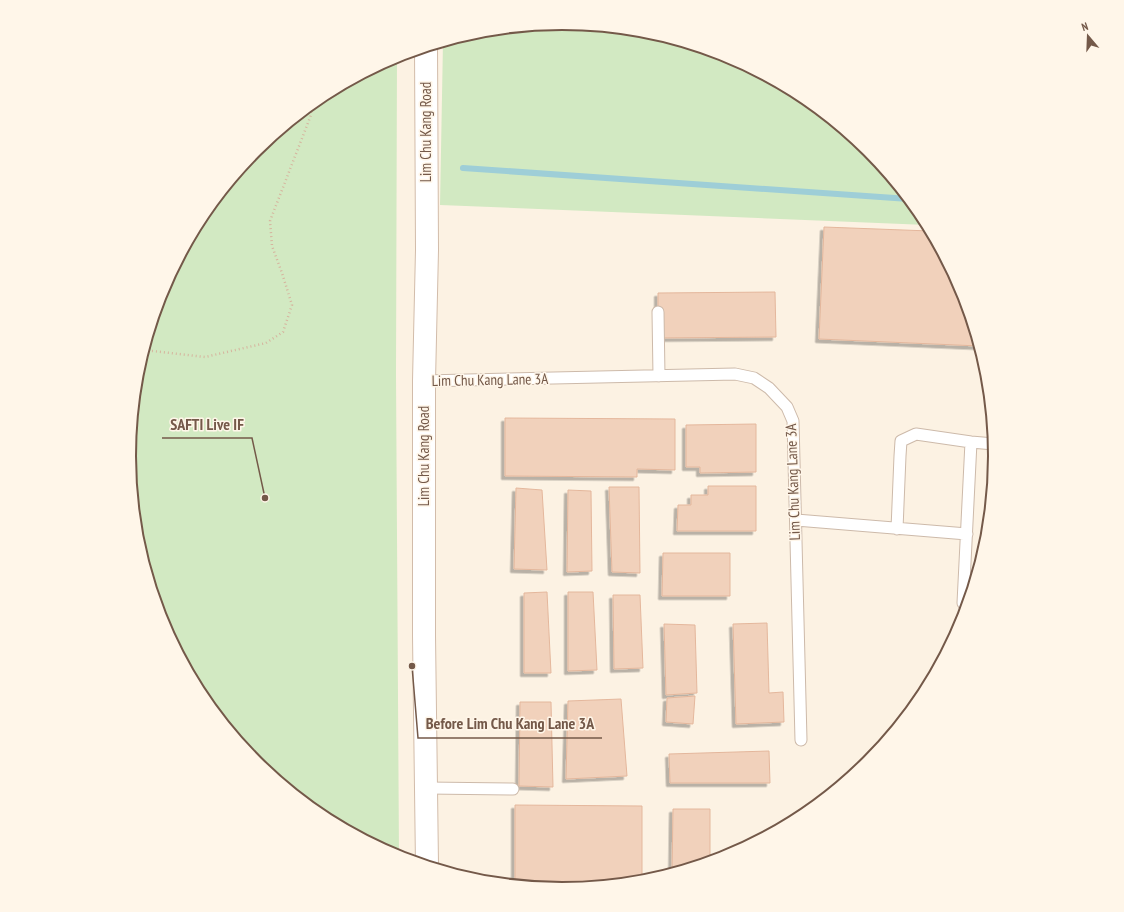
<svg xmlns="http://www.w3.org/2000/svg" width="1124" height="912" font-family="'PT Sans Narrow',sans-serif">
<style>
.green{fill:#d2e9c2}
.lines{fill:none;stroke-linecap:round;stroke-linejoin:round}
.stream{stroke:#9eced7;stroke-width:6}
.building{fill:#f1d1bb;stroke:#e4b79c;filter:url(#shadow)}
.lane-casing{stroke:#cdbaaa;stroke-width:13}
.secondary-casing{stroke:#d2bcaa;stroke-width:24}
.path{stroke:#d6b49e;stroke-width:2.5;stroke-dasharray:1 3;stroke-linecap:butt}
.lane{stroke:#fff;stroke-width:11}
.secondary{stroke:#fff;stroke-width:22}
.labels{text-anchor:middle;stroke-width:3;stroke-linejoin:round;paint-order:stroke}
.street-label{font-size:15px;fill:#745949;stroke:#fff6e9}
.rim{fill:none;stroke:#745949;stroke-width:2}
.leader{fill:none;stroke:#745949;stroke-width:1.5}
.callout-dot{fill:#745949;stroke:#fff6e9;stroke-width:1.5}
.callout-label{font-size:16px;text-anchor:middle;font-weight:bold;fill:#745949;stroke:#fff6e9;stroke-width:3;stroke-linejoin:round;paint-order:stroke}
</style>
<defs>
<filter id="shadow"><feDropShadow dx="-3.5" dy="3.5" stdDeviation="0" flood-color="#0004"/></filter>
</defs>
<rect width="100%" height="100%" fill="#fcf2e3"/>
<!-- green -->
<path class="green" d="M 562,23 L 647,31 L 728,56 L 803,96 L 868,150 L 922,216 L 927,225 L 440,205 L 443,42 L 478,31 Z
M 397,56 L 396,375 L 399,857 L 321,816 L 256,762 L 202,696 L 162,621 L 137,540 L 129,456 L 137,371 L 162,290 L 202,215 L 256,150 L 322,96 Z"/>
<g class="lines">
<!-- stream -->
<path class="stream" d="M 463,168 L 909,199"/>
</g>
<!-- building -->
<path class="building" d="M 824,227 L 930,231 L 962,291 L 979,346 L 819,339 Z
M 775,292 L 776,337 L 658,338 L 658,293 Z
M 505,418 L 675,419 L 675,470 L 637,469 L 637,477 L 505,476 Z
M 756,424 L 756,472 L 700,473 L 700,467 L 686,467 L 686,425 Z
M 708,486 L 756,486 L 756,531 L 677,531 L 678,505 L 691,505 L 691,495 L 708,495 Z
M 609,487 L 639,487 L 640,573 L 612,572 Z
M 516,488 L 542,490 L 547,570 L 514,569 Z
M 568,490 L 591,491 L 592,571 L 567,572 Z
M 663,553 L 730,553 L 730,596 L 662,596 Z
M 547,592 L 551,673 L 524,673 L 524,593 Z
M 568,592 L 593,592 L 597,670 L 568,671 Z
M 613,595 L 640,595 L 643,668 L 614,669 Z
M 767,623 L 769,693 L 783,692 L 784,722 L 736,724 L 733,624 Z
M 664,624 L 695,625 L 697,693 L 666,695 Z
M 695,696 L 693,724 L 666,722 L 667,698 Z
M 621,699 L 627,776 L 566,779 L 568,701 Z
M 520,702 L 551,702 L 553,787 L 519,786 Z
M 769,751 L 770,783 L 670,783 L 669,754 Z
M 515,805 L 642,806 L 642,881 L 562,889 L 515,884 Z
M 673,809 L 710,809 L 710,861 L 672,873 Z"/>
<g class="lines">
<defs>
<path id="lane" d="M 658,312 L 659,376
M 424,381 L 735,374 L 754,378 L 769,388 L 787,407 L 793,421 L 801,740
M 796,520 L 967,534
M 897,529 L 900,456 L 901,441 L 916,434 L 971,442 L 994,444
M 966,607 L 963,603 L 971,442
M 427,788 L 513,789"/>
<path id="secondary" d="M 426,47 L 427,250 L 424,381 L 424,636 L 427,865"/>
</defs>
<!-- lane casing -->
<use href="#lane" class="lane-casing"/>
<!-- secondary casing -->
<use href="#secondary" class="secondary-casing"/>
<!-- path -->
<path class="path" d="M 144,350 L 205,357 L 266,343 L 283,332 L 292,305 L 282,273 L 272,246 L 270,221 L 311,115 L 311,104"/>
<!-- lane -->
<use href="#lane" class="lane"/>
<!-- secondary -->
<use href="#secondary" class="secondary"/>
</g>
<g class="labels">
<!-- street labels -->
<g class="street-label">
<text transform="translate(426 132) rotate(-90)" y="5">Lim Chu Kang Road</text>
<text transform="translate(490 380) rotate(-1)" y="5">Lim Chu Kang Lane 3A</text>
<text transform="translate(424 456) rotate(-90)" y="5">Lim Chu Kang Road</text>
<text transform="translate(793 482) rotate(-92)" y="5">Lim Chu Kang Lane 3A</text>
</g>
</g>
<!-- crop -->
<path d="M0 0H1124V912H0ZM136 456a426 426 0 1 1 852 0a426 426 0 1 1-852 0Z" fill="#fff6e9" fill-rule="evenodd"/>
<path class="rim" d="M136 456a426 426 0 1 1 852 0a426 426 0 1 1-852 0Z"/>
<!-- callouts -->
<path class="leader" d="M265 498L252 438H162M412 666L418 738H602"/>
<g class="callout-dot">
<circle cx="265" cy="498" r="4"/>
<circle cx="412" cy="666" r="4"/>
</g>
<g class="callout-label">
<text x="207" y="430">SAFTI Live IF</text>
<text x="510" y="729">Before Lim Chu Kang Lane 3A</text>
</g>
<!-- north arrow -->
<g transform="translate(1088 36) rotate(341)" stroke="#fff6e9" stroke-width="3" paint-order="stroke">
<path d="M0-3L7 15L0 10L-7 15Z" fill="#745949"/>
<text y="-6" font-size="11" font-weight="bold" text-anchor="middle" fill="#745949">N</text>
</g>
</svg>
